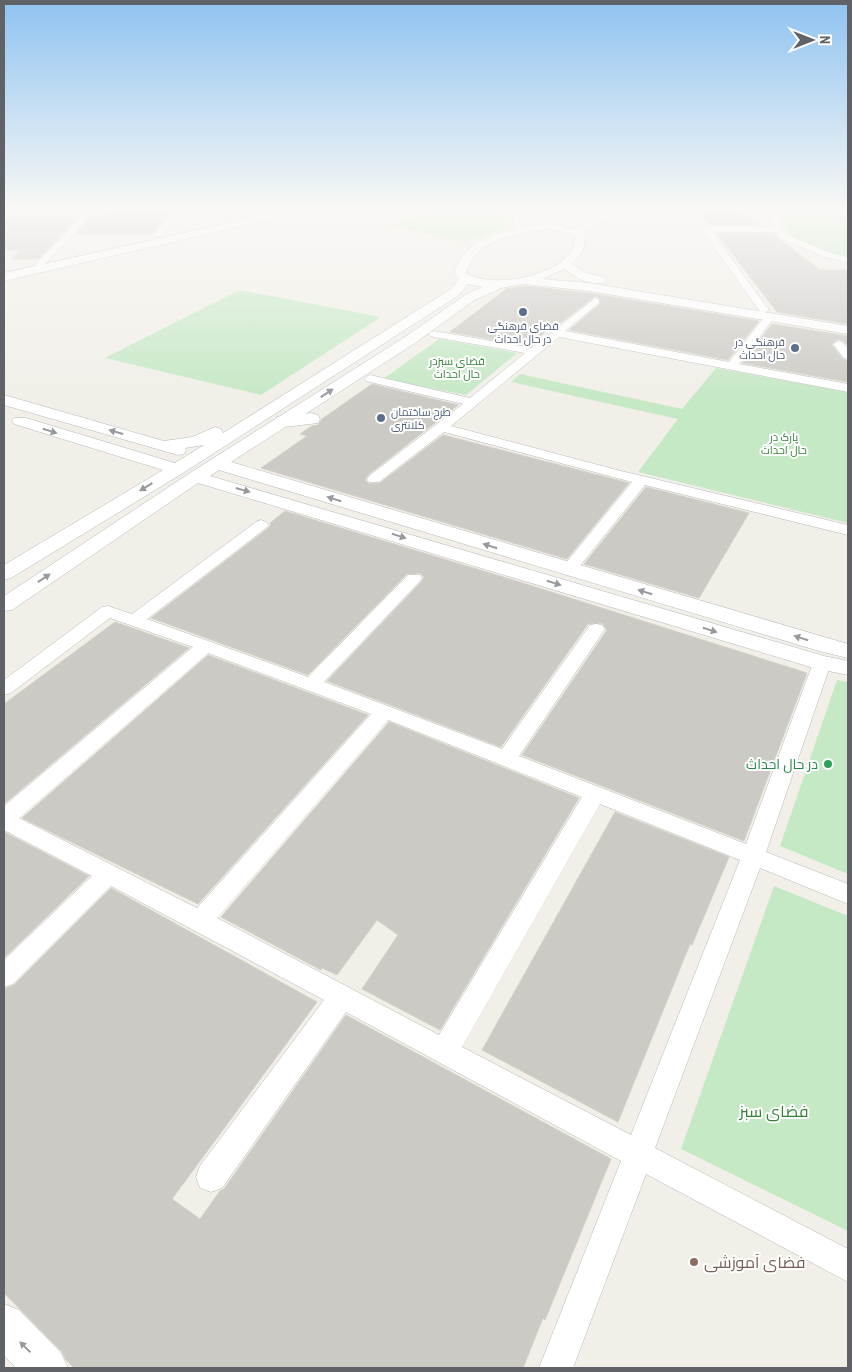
<svg xmlns="http://www.w3.org/2000/svg" width="852" height="1372" font-family="'Archivo Narrow',Cairo,sans-serif">
<style>
.green{fill:#c5e8c5}
.building{fill:#cccac5;stroke:#d6d1c6}
.lines{fill:none;stroke-linecap:round;stroke-linejoin:round}
.minor-casing{stroke:#b5b8bc;stroke-width:1}
.tertiary-casing{stroke:#b5b8bc;stroke-width:1}
.secondary-casing{stroke:#b6babf;stroke-width:1}
.minor{fill:#fff;fill-rule:evenodd}
.tertiary{fill:#fff;fill-rule:evenodd}
.secondary{fill:#fff;fill-rule:evenodd}
.oneway{fill:#979a9d}
.service-dot{fill:#5c6f8a;stroke:#fff;stroke-width:2}
.leisure-dot{fill:#2e9e5b;stroke:#fff;stroke-width:2}
.education-dot{fill:#8d6e63;stroke:#fff;stroke-width:2}
.labels{text-anchor:middle;stroke-width:4;stroke-linejoin:round;paint-order:stroke}
.far-service-label{font-size:11px;fill:#4e5e75;stroke:#fff}
.far-park-label{font-size:11px;fill:#348238;stroke:#fff}
.leisure-label{font-size:14px;fill:#27864d;stroke:#fff;text-anchor:end}
.near-park-label{font-size:16px;fill:#348238;stroke:#fff}
.near-education-label{font-size:16px;fill:#785e54;stroke:#fff;text-anchor:start}
</style>
<rect width="100%" height="100%" fill="#f1efe8"/>
<!-- green -->
<path class="green" d="M 7,209 L 81,209 L 77,212 L 4,212 Z
M 443,209 L 500,209 L 506,228 L 465,242 L 390,225 Z
M 788,209 L 848,209 L 848,258 L 831,254 L 791,236 L 781,219 Z
M 239,290 L 381,317 L 261,395 L 105,358 Z
M 439,339 L 517,353 L 466,395 L 383,379 Z
M 716,368 L 848,392 L 848,523 L 638,472 L 678,419 L 511,382 L 520,374 L 682,409 Z
M 837,680 L 848,682 L 848,874 L 780,846 Z
M 774,886 L 848,916 L 848,1231 L 681,1149 Z"/>
<!-- building -->
<path class="building" d="M 111,209 L 172,209 L 153,234 L 76,234 L 90,219 L 101,219 Z
M 697,209 L 733,209 L 759,225 L 710,225 Z
M 13,219 L 77,219 L 39,258 L 34,259 L 11,259 L 21,250 L 4,250 L 4,221 Z
M 717,234 L 773,234 L 820,270 L 848,270 L 848,324 L 777,312 Z
M 526,286 L 589,293 L 759,321 L 728,360 L 569,330 L 600,304 L 600,298 L 595,296 L 554,328 L 551,327 L 529,346 L 450,332 L 506,289 Z
M 772,324 L 848,336 L 848,346 L 843,341 L 838,339 L 831,344 L 843,359 L 848,361 L 848,382 L 742,363 Z
M 372,384 L 458,405 L 368,475 L 365,480 L 369,484 L 380,483 L 443,435 L 629,483 L 567,559 L 261,468 L 307,436 L 300,434 L 312,426 L 318,425 L 322,419 Z
M 646,487 L 749,513 L 699,598 L 584,564 Z
M 285,511 L 523,583 L 807,673 L 744,841 L 522,755 L 607,630 L 602,623 L 588,624 L 501,747 L 327,681 L 421,582 L 424,577 L 420,573 L 407,574 L 308,675 L 151,618 L 267,529 L 271,525 L 270,523 Z
M 115,622 L 189,648 L 4,804 L 4,704 Z
M 208,655 L 368,715 L 198,904 L 22,818 Z
M 389,722 L 579,798 L 440,1030 L 362,989 L 398,935 L 377,920 L 337,975 L 322,968 L 321,970 L 221,917 Z
M 615,812 L 729,857 L 692,945 L 690,944 L 618,1122 L 482,1050 Z
M 4,832 L 89,876 L 4,958 Z
M 111,888 L 317,1002 L 172,1199 L 200,1219 L 220,1191 L 224,1189 L 346,1015 L 611,1159 L 545,1320 L 543,1318 L 523,1368 L 74,1368 L 66,1360 L 62,1352 L 4,1293 L 4,989 L 14,985 Z"/>
<g class="lines">
<defs>
<path id="minor" d="M 89,209 L 97,209 L 42,267 L 36,267 L 36,263 Z
M 174,209 L 182,209 L 161,236 L 155,236 L 155,232 Z
M 777,209 L 785,209 L 779,219 L 786,234 L 828,252 L 848,257 L 848,263 L 822,256 L 780,238 L 777,232 L 712,232 L 769,310 L 764,313 L 760,312 L 702,230 L 706,227 L 774,227 L 771,219 Z
M 595,298 L 599,299 L 599,303 L 565,331 L 729,362 L 765,316 L 773,316 L 774,318 L 739,364 L 848,384 L 848,392 L 559,337 L 451,426 L 621,471 L 848,525 L 848,535 L 645,485 L 575,572 L 563,572 L 561,569 L 632,482 L 444,432 L 379,482 L 369,482 L 367,479 L 369,476 L 463,404 L 366,381 L 364,379 L 366,377 L 370,375 L 470,398 L 525,353 L 434,337 L 430,336 L 429,334 L 430,332 L 434,331 L 532,348 Z
M 838,341 L 842,342 L 848,349 L 848,359 L 844,358 L 833,344 Z
M 261,520 L 266,522 L 269,525 L 266,528 L 147,619 L 308,677 L 408,575 L 420,575 L 422,578 L 420,581 L 324,682 L 502,749 L 590,625 L 596,624 L 602,625 L 605,629 L 519,756 L 746,844 L 813,663 L 816,659 L 822,657 L 828,659 L 831,663 L 766,852 L 848,884 L 848,904 L 760,868 L 655,1148 L 848,1249 L 848,1282 L 646,1174 L 573,1368 L 539,1368 L 621,1161 L 346,1012 L 222,1188 L 211,1192 L 200,1188 L 196,1177 L 200,1166 L 324,1000 L 111,886 L 13,984 L 4,987 L 4,960 L 92,876 L 4,830 L 4,806 L 193,647 L 110,618 L 11,693 L 4,695 L 4,680 L 102,607 L 108,606 L 132,614 L 256,522 ZM 208,653 L 371,714 L 197,908 L 19,818 ZM 388,720 L 582,797 L 439,1035 L 217,918 ZM 600,804 L 740,860 L 631,1135 L 462,1047 Z"/>
<path id="tertiary" d="M 292,209 L 308,209 L 303,212 L 4,281 L 4,273 Z
M 511,209 L 521,209 L 525,227 L 548,223 L 576,229 C 592,217 615,207 635,209 L 595,224 L 584,232 L 586,235 L 583,251 L 572,264 L 586,273 L 604,277 L 606,280 L 604,283 C 590,286 575,277 564,269 L 543,279 L 589,283 L 848,326 L 848,334 L 589,291 L 524,284 L 501,288 L 473,301 L 415,343 L 231,462 L 848,644 L 848,658 L 819,651 L 219,470 L 210,476 L 824,656 L 848,661 L 848,675 L 814,668 L 198,483 L 12,610 L 4,611 L 4,596 L 190,473 L 405,337 L 465,295 L 482,287 L 468,284 L 459,295 L 183,473 L 11,578 L 4,580 L 4,565 L 163,470 L 14,424 L 12,421 L 14,418 L 26,418 L 175,463 L 204,445 L 185,448 L 186,450 L 184,454 L 178,455 L 4,405 L 4,395 L 164,441 L 192,437 L 215,427 L 221,429 L 223,433 L 451,289 L 459,279 L 454,274 C 462,244 487,236 515,229 ZM 548,229 L 565,232 L 575,236 C 575,242 574,247 571,252 C 554,277 491,289 466,273 C 474,239 519,234 548,229 Z
M 4,1304 L 19,1310 L 61,1353 L 68,1368 L 16,1368 L 4,1355 Z"/>
<path id="secondary" d="M 311,413 L 318,415 L 320,419 L 318,423 L 284,427 L 277,425 L 275,421 L 277,417 Z"/>
</defs>
<!-- minor casing -->
<use href="#minor" class="minor-casing"/>
<!-- tertiary casing -->
<use href="#tertiary" class="tertiary-casing"/>
<!-- secondary casing -->
<use href="#secondary" class="secondary-casing"/>
<!-- minor -->
<use href="#minor" class="minor"/>
<!-- tertiary -->
<use href="#tertiary" class="tertiary"/>
<!-- secondary -->
<use href="#secondary" class="secondary"/>
</g>
<!-- one-way arrows -->
<defs><path id="oneway-solid" d="M-6-.8H1V-3.2L6.5 0L1 3.2V.8H-6Z" transform="scale(1.25)"/></defs>
<g class="oneway">
<use href="#oneway-solid" transform="translate(327 393) rotate(-33)"/>
<use href="#oneway-solid" transform="translate(50 431) rotate(17)"/>
<use href="#oneway-solid" transform="translate(116 432) rotate(-164)"/>
<use href="#oneway-solid" transform="translate(146 487) rotate(149)"/>
<use href="#oneway-solid" transform="translate(243 490) rotate(16)"/>
<use href="#oneway-solid" transform="translate(334 499) rotate(-163)"/>
<use href="#oneway-solid" transform="translate(399 536) rotate(17)"/>
<use href="#oneway-solid" transform="translate(490 546) rotate(-163)"/>
<use href="#oneway-solid" transform="translate(44 578) rotate(-34)"/>
<use href="#oneway-solid" transform="translate(554 583) rotate(17)"/>
<use href="#oneway-solid" transform="translate(645 592) rotate(-163)"/>
<use href="#oneway-solid" transform="translate(710 630) rotate(17)"/>
<use href="#oneway-solid" transform="translate(801 638) rotate(-163)"/>
<use href="#oneway-solid" transform="translate(25 1347) rotate(-135)"/>
</g>
<!-- sky -->
<linearGradient id="sky" x2="0" y2="1"><stop stop-color="#8fc3f1"/><stop offset="0.52" stop-color="#f9f8f5"/><stop offset="1" stop-color="#f9f8f5" stop-opacity="0"/></linearGradient>
<rect width="852" height="401" fill="url(#sky)"/>
<!-- markers -->
<g class="service-dot">
<circle cx="523" cy="312" r="5"/>
<circle cx="795" cy="348" r="5"/>
<circle cx="381" cy="418" r="5"/>
</g>
<circle class="leisure-dot" cx="828" cy="764" r="5"/>
<circle class="education-dot" cx="694" cy="1262" r="5"/>
<g class="labels">
<!-- far-service labels -->
<g class="far-service-label">
<text x="523" y="330">فضای فرهنگی<tspan x="523" dy="13">در حال احداث</tspan></text>
<text x="785" y="346" text-anchor="end">فرهنگی در<tspan x="785" dy="13">حال احداث</tspan></text>
<text x="391" y="416" text-anchor="start">طرح ساختمان<tspan x="391" dy="13">کلانتری</tspan></text>
</g>
<!-- far-park labels -->
<g class="far-park-label">
<text x="457" y="365">فضای سبزدر<tspan x="457" dy="13">حال احداث</tspan></text>
<text x="784" y="441">پارک در<tspan x="784" dy="13">حال احداث</tspan></text>
</g>
<!-- leisure labels -->
<g class="leisure-label">
<text x="818" y="769">در حال احداث</text>
</g>
<!-- near-park labels -->
<g class="near-park-label">
<text x="774" y="1117">فضای سبز</text>
</g>
<!-- near-education labels -->
<g class="near-education-label">
<text x="704" y="1268">فضای آموزشی</text>
</g>
</g>
<!-- border -->
<rect width="852" height="1372" fill="none" stroke="#5f6368" stroke-width="10"/>
<!-- north arrow -->
<g transform="translate(812 40) rotate(90)" stroke="#ffffff" stroke-width="4" paint-order="stroke">
<path d="M0-4L9 19L0 12L-9 19Z" fill="#5f6368"/>
<text y="-8" font-size="14" font-weight="bold" text-anchor="middle" fill="#5f6368">N</text>
</g>
</svg>
